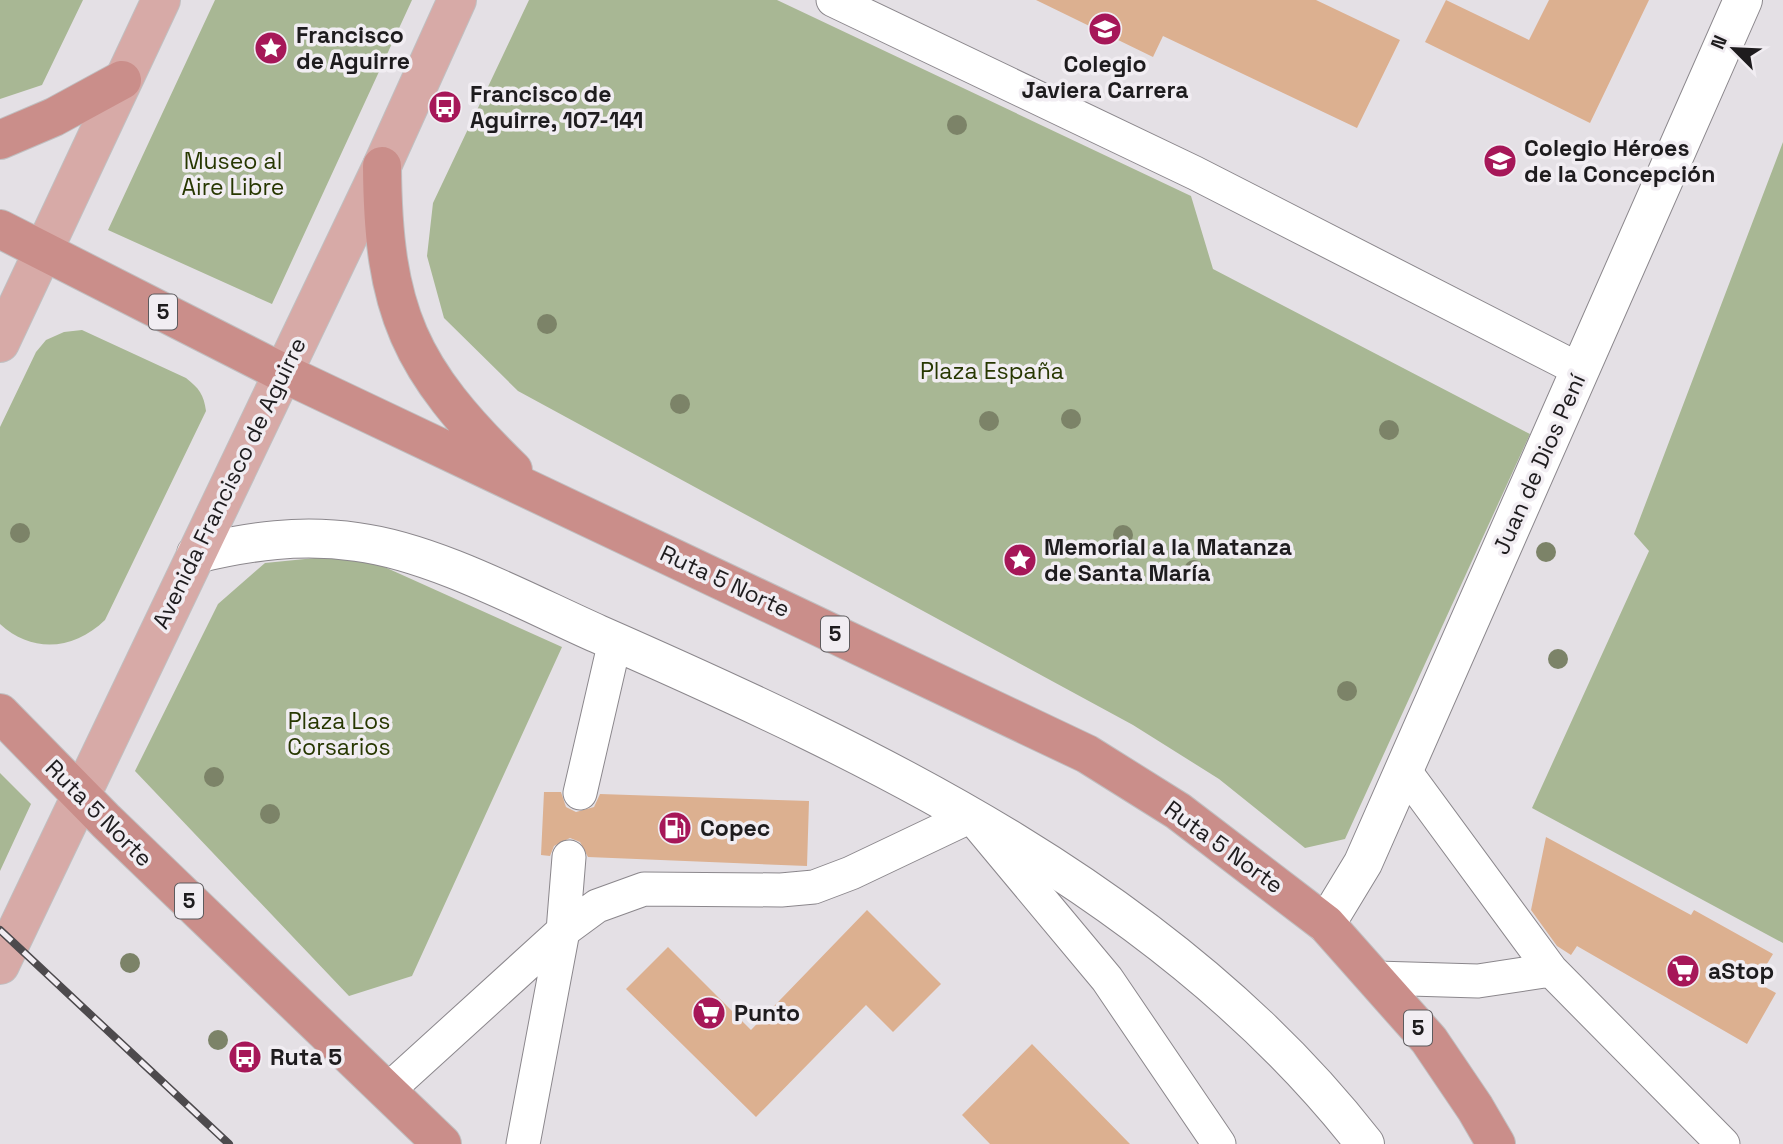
<svg xmlns="http://www.w3.org/2000/svg" width="1783" height="1144" font-family="'Space Grotesk',sans-serif">
<style>
.green{fill:#a8b794}
.building{fill:#dcb090}
.lines{fill:none;stroke-linecap:round;stroke-linejoin:round}
.service-casing{stroke:#8b878c;stroke-width:35}
.minor-casing{stroke:#8b878c;stroke-width:40}
.tertiary-casing{stroke:#8b878c;stroke-width:40}
.primary-casing{stroke:#c0bfc0;stroke-width:40}
.trunk-casing{stroke:#c0bfc0;stroke-width:40}
.service{stroke:#fff;stroke-width:33}
.minor{stroke:#fff;stroke-width:38}
.tertiary{stroke:#fff;stroke-width:38}
.primary{stroke:#d7aaa7;stroke-width:38}
.trunk{stroke:#ca8e8a;stroke-width:38}
.rail-casing{stroke:#4d4a4d;stroke-width:8}
.rail{stroke:#f1edf2;stroke-width:5;stroke-dasharray:16;stroke-linecap:butt}
.tree{fill:#7c8368}
.labels{text-anchor:middle;stroke-width:7;stroke-linejoin:round;paint-order:stroke}
.shield{fill:#f1edf2;stroke:#5d5b5e;stroke-width:2}
.shield-label{font-size:21px;font-weight:bold;fill:#1e1c1e}
.poi-label{font-size:23px;font-weight:bold;fill:#1e1c1e;stroke:#f1edf2;text-anchor:start}
.park-label{font-size:23px;fill:#273701;stroke:#f1edf2}
.street-label{font-size:23px;fill:#1e1c1e;stroke:#f1edf2}
</style>
<rect width="100%" height="100%" fill="#e4e0e5"/>
<!-- green -->
<path class="green" d="M 0,0 L 83,0 L 42,85 L 0,99 Z
M 215,0 L 412,0 L 272,304 L 108,230 Z
M 529,0 L 777,0 L 1191,196 L 1213,269 L 1530,434 L 1345,839 L 1305,848 L 1219,779 L 1133,725 L 518,391 L 444,318 L 427,256 L 433,203 Z
M 1783,142 L 1783,943 L 1532,808 L 1649,551 L 1634,534 Z
M 82,330 L 186,378 C 199,388 204,395 206,411 L 105,620 C 74,650 33,654 0,624 L 0,427 L 36,352 L 46,340 L 64,332 Z
M 325,557 L 369,560 L 562,647 L 412,976 L 349,996 L 135,771 L 218,604 L 265,563 Z
M 0,773 L 31,804 L 0,871 Z"/>
<!-- building -->
<path class="building" d="M 1036,0 L 1316,0 L 1400,40 L 1357,128 L 1163,36 L 1153,57 Z
M 1446,0 L 1529,40 L 1549,0 L 1649,0 L 1590,123 L 1425,42 Z
M 544,792 L 561,792 L 566,807 L 576,812 L 594,807 L 600,794 L 809,801 L 807,866 L 588,857 L 580,842 L 570,838 L 554,846 L 550,856 L 541,855 Z
M 1546,837 L 1691,915 L 1694,910 L 1773,954 L 1756,982 L 1776,993 L 1747,1044 L 1577,946 L 1571,955 L 1557,946 L 1531,910 Z
M 867,910 L 941,984 L 893,1032 L 866,1005 L 756,1117 L 626,989 L 668,947 L 751,1030 Z
M 1032,1044 L 1130,1144 L 990,1144 L 962,1115 Z"/>
<g class="lines">
<defs>
<path id="service" d="M 833,0 L 1195,173 L 1580,370
M 1404,770 L 1551,970
M 580,793 L 615,641
M 1376,978 L 1478,981 L 1551,970 L 1723,1144
M 387,1091 L 563,931 L 597,906 L 644,889 L 781,890 L 814,887 L 851,873 L 971,816 L 1107,979 L 1219,1144
M 523,1144 L 563,931 L 569,857"/>
<path id="minor" d="M 196,554 C 250,541 301,534 357,542 C 434,552 526,602 598,634 C 878,757 1172,896 1365,1144"/>
<path id="tertiary" d="M 1326,924 L 1363,863 L 1743,0"/>
<path id="primary" d="M 0,343 L 161,0
M 0,965 L 382,166 L 457,0"/>
<path id="trunk" d="M 0,140 L 54,117 L 122,80
M 382,166 C 383,311 409,369 513,470
M 0,229 L 283,373 L 1087,754 L 1178,811 L 1326,924 L 1429,1040 L 1475,1108 L 1496,1144
M 0,713 L 106,821 L 442,1144"/>
</defs>
<!-- service casing -->
<use href="#service" class="service-casing"/>
<!-- minor casing -->
<use href="#minor" class="minor-casing"/>
<!-- tertiary casing -->
<use href="#tertiary" class="tertiary-casing"/>
<!-- primary casing -->
<use href="#primary" class="primary-casing"/>
<!-- trunk casing -->
<use href="#trunk" class="trunk-casing"/>
<!-- service -->
<use href="#service" class="service"/>
<!-- minor -->
<use href="#minor" class="minor"/>
<!-- tertiary -->
<use href="#tertiary" class="tertiary"/>
<!-- primary -->
<use href="#primary" class="primary"/>
<!-- trunk -->
<use href="#trunk" class="trunk"/>
<defs>
<path id="rail" d="M 0,930 L 229,1144"/>
</defs>
<!-- rail casing -->
<use href="#rail" class="rail-casing"/>
<!-- rail -->
<use href="#rail" class="rail"/>
</g>
<!-- trees -->
<g class="tree">
<circle cx="957" cy="125" r="10"/>
<circle cx="547" cy="324" r="10"/>
<circle cx="680" cy="404" r="10"/>
<circle cx="1071" cy="419" r="10"/>
<circle cx="989" cy="421" r="10"/>
<circle cx="1389" cy="430" r="10"/>
<circle cx="20" cy="533" r="10"/>
<circle cx="1123" cy="535" r="10"/>
<circle cx="1546" cy="552" r="10"/>
<circle cx="1194" cy="570" r="10"/>
<circle cx="1558" cy="659" r="10"/>
<circle cx="1347" cy="691" r="10"/>
<circle cx="214" cy="777" r="10"/>
<circle cx="270" cy="814" r="10"/>
<circle cx="130" cy="963" r="10"/>
<circle cx="218" cy="1040" r="10"/>
</g>
<!-- icons -->
<defs>
<symbol id="school-disc" viewBox="-11 -11 22 22"><circle r="9.5" fill="#a61758" stroke="#f1edf2"/><path d="M0-5L7-2L0 1L-7-2ZM-4 1L0 2.5L4 1V4Q0 6-4 4Z" fill="#fff"/></symbol>
<symbol id="sight-disc" viewBox="-11 -11 22 22"><circle r="9.5" fill="#a61758" stroke="#f1edf2"/><path d="M0-6L1.8-2.2L6-1.7L2.9 1.2L3.7 5.4L0 3.3L-3.7 5.4L-2.9 1.2L-6-1.7L-1.8-2.2Z" fill="#fff"/></symbol>
<symbol id="bus-disc" viewBox="-11 -11 22 22"><circle r="9.5" fill="#a61758" stroke="#f1edf2"/><path d="M-5-6H5V4H4V6H2V4H-2V6H-4V4H-5ZM-3.5-4V0h7V-4ZM-3.5 1.2v1.5H-2V1.2ZM2 1.2v1.5H3.5V1.2Z" fill="#fff"/></symbol>
<symbol id="fuel-disc" viewBox="-11 -11 22 22"><circle r="9.5" fill="#a61758" stroke="#f1edf2"/><path d="M-5.5-6h7V0h2V4h1.3V-2.5L3-4.5l.8-.8L6-3V5H2.5V1h-1V6h-7ZM-4.2-4.7v3.2H.2V-4.7Z" fill="#fff"/></symbol>
<symbol id="supermarket-disc" viewBox="-11 -11 22 22"><circle r="9.5" fill="#a61758" stroke="#f1edf2"/><path d="M-6-5.5h2.5l.6 2H6L4.5 2H-2.5L-4.4-4H-6ZM-1.5 3.2a1.3 1.3 0 1 0 .1 0ZM3 3.2a1.3 1.3 0 1 0 .1 0Z" fill="#fff"/></symbol>
</defs>
<g fill-rule="evenodd">
<use href="#school-disc" x="1086" y="10" width="38" height="38"/>
<use href="#sight-disc" x="252" y="29" width="38" height="38"/>
<use href="#bus-disc" x="426" y="88" width="38" height="38"/>
<use href="#school-disc" x="1481" y="142" width="38" height="38"/>
<use href="#sight-disc" x="1001" y="541" width="38" height="38"/>
<use href="#fuel-disc" x="656" y="809" width="38" height="38"/>
<use href="#supermarket-disc" x="1664" y="952" width="38" height="38"/>
<use href="#supermarket-disc" x="690" y="994" width="38" height="38"/>
<use href="#bus-disc" x="226" y="1038" width="38" height="38"/>
</g>
<g class="labels">
<!-- shield labels -->
<g class="shield">
<rect x="149" y="294.5" width="28" height="35" rx="5"/>
<rect x="821" y="616.5" width="28" height="35" rx="5"/>
<rect x="175" y="883.5" width="28" height="35" rx="5"/>
<rect x="1404" y="1010.5" width="28" height="35" rx="5"/>
</g>
<g class="shield-label">
<text x="163" y="319">5</text>
<text x="835" y="641">5</text>
<text x="189" y="908">5</text>
<text x="1418" y="1035">5</text>
</g>
<!-- poi labels -->
<g class="poi-label">
<text x="296" y="43">Francisco<tspan x="296" dy="26">de Aguirre</tspan></text>
<text x="1105" y="72" text-anchor="middle">Colegio<tspan x="1105" dy="26">Javiera Carrera</tspan></text>
<text x="470" y="102">Francisco de<tspan x="470" dy="26">Aguirre, 107-141</tspan></text>
<text x="1524" y="156">Colegio Héroes<tspan x="1524" dy="26">de la Concepción</tspan></text>
<text x="1044" y="555">Memorial a la Matanza<tspan x="1044" dy="26">de Santa María</tspan></text>
<text x="700" y="836">Copec</text>
<text x="1708" y="979">aStop</text>
<text x="734" y="1021">Punto</text>
<text x="270" y="1065">Ruta 5</text>
</g>
<!-- park labels -->
<g class="park-label">
<text x="233" y="169">Museo al<tspan x="233" dy="26">Aire Libre</tspan></text>
<text x="992" y="379">Plaza España</text>
<text x="339" y="729">Plaza Los<tspan x="339" dy="26">Corsarios</tspan></text>
</g>
<!-- street labels -->
<g class="street-label">
<text transform="translate(1539 464) rotate(-66)" y="8">Juan de Dios Pení</text>
<text transform="translate(229 483) rotate(-64)" y="8">Avenida Francisco de Aguirre</text>
<text transform="translate(725 581) rotate(25)" y="8">Ruta 5 Norte</text>
<text transform="translate(99 813) rotate(45)" y="8">Ruta 5 Norte</text>
<text transform="translate(1224 847) rotate(36)" y="8">Ruta 5 Norte</text>
</g>
</g>
<!-- north arrow -->
<g transform="translate(1734 49) rotate(294)" stroke="#f1edf2" stroke-width="5" paint-order="stroke">
<path d="M0-5L12 26L0 18L-12 26Z" fill="#1e1c1e"/>
<text y="-10" font-size="19" font-weight="bold" text-anchor="middle" fill="#1e1c1e">N</text>
</g>
</svg>
